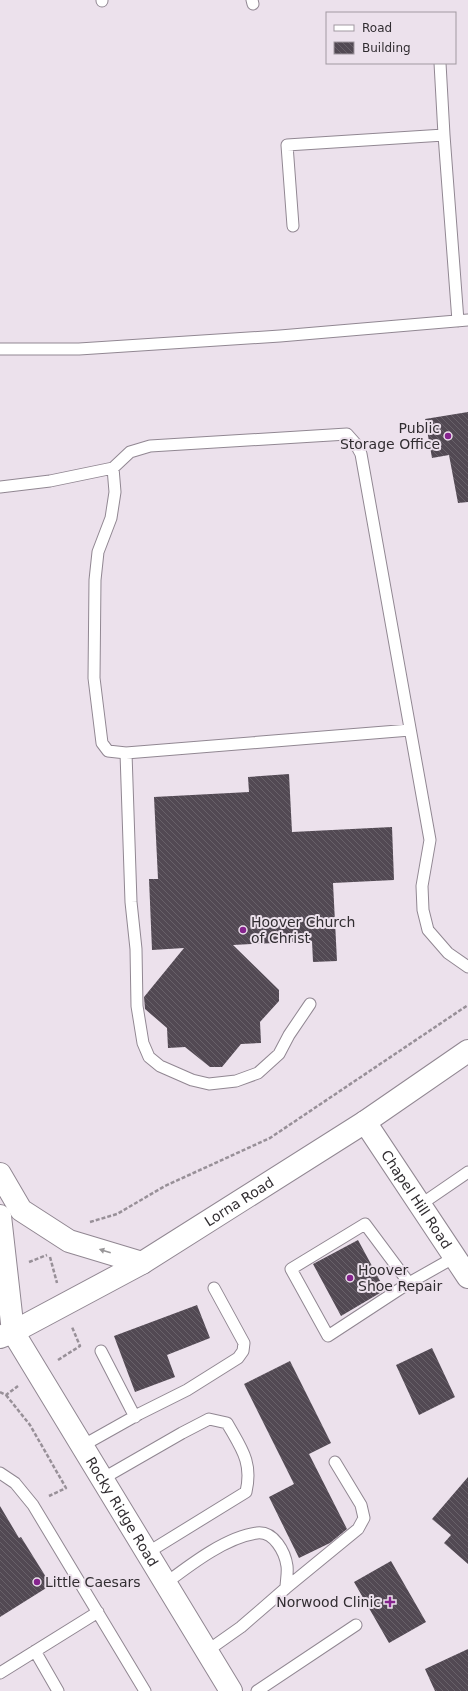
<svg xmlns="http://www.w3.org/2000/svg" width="468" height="1691" font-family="'DejaVu Sans',sans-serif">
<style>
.building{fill:url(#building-back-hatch)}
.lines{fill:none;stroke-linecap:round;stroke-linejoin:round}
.service-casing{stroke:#918792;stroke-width:13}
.minor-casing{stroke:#918792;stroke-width:24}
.tertiary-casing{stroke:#918792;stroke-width:24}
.secondary-casing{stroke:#918792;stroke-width:24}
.path{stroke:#989098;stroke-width:2.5;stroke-dasharray:4 2;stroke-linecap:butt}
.service{stroke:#fff;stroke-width:11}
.minor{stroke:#fff;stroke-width:22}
.tertiary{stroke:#fff;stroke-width:22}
.secondary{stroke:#fff;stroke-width:22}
.oneway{fill:#989698}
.poi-dot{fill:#86248e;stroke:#ece1ec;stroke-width:1.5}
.labels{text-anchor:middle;stroke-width:4;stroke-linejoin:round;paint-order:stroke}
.poi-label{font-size:14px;fill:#312d31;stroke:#ece1ec;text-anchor:start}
.street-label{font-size:14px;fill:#312d31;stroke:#ece1ec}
</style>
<defs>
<pattern id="building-back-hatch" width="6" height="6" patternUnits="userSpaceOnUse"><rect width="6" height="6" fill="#524953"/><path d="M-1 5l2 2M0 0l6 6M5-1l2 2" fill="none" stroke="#686169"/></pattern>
</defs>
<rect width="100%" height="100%" fill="#ece1ec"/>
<!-- building -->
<path class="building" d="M 468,412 L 468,502 L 458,503 L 449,455 L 432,458 L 425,419 Z
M 289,774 L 292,832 L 392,827 L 394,880 L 333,883 L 337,961 L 313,962 L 312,941 L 233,945 L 279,990 L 279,1001 L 260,1022 L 261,1043 L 241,1044 L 222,1067 L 210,1067 L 185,1047 L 168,1048 L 167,1028 L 145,1009 L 144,997 L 184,948 L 152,950 L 149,879 L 158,879 L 154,797 L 249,792 L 248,777 Z
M 358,1240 L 385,1290 L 341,1316 L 313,1264 Z
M 197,1305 L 210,1338 L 167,1355 L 175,1377 L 135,1392 L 114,1336 Z
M 432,1348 L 455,1397 L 419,1415 L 396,1365 Z
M 290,1361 L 331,1443 L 309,1454 L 347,1529 L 330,1543 L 299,1558 L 269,1497 L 294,1484 L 244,1384 Z
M 468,1477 L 468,1564 L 444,1543 L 451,1535 L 432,1519 Z
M 0,1506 L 19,1538 L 21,1537 L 51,1585 L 0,1617 Z
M 391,1561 L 426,1622 L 389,1643 L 354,1582 Z
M 468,1649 L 468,1691 L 435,1691 L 425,1669 Z"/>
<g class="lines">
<defs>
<path id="service" d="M 102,0 L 102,1
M 252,0 L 253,4
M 440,63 L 444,135 L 458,321
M 293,226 L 287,145 L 444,135
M 0,349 L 79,349 L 280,336 L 468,320
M 113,468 L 115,492 L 111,518 L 98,552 L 95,580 L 94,678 L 102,743 L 108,751 L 126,753 L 410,730
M 0,487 L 50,481 L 113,468 L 130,452 L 150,446 L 347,434 L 355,443 L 361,454 L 430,840 L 422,886 L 423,910 L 428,930 L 448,953 L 468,967
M 126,753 L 131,902 L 136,949 L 137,1006 L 143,1043 L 149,1057 L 160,1066 L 192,1080 L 209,1084 L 236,1081 L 258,1073 L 279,1054 L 289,1035 L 310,1004
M 420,1205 L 468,1172
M 409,1283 L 328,1336 L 291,1269 L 365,1224 L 409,1283 L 455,1257
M 101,1351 L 135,1417
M 82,1446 L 139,1414 L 187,1390 L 238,1358 L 243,1351 L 244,1343 L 214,1288
M 0,1473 L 15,1483 L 33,1505 L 145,1691
M 102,1479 L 182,1433 L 209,1419 L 227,1423 C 241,1448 253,1462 246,1492 L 147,1553
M 166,1583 C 190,1565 226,1537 257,1533 C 274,1531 285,1552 287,1566 C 288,1573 286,1581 286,1588 L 241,1627 L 207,1651
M 286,1588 L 358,1529 L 364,1518 L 361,1505 L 335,1462
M 35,1651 L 58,1691
M 0,1673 L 98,1612
M 257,1691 L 356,1625"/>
<g id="minor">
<path id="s1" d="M 365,1122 L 468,1277"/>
</g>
<g id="tertiary">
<path d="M 0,1174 L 21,1210 L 69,1241 L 142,1263"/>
<path id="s2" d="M 0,1337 L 13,1332 L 142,1263 L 365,1122 L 468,1051"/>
</g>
<g id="secondary">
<path id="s3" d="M 0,1216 L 13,1332 L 231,1691"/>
</g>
</defs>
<!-- service casing -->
<use href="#service" class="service-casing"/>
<!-- minor casing -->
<use href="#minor" class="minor-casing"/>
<!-- tertiary casing -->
<use href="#tertiary" class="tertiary-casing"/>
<!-- secondary casing -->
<use href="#secondary" class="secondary-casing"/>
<!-- path -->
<path class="path" d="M 90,1222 L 117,1214 L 165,1186 L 270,1138 L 468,1005
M 50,1257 L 57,1283
M 29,1262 L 47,1255
M 58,1360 L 80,1346 L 72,1327
M 0,1392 L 6,1395 L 18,1386
M 6,1395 L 30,1425 L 66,1488 L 49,1496"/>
<!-- service -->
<use href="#service" class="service"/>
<!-- minor -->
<use href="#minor" class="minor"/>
<!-- tertiary -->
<use href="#tertiary" class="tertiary"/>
<!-- secondary -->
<use href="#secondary" class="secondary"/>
</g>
<!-- one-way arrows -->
<defs><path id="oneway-solid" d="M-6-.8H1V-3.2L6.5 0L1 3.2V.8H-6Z"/></defs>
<use class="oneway" href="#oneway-solid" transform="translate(105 1251) rotate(-163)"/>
<!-- markers -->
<g class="poi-dot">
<circle cx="448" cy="436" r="4"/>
<circle cx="243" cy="930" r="4"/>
<circle cx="350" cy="1278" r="4"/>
<circle cx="37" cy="1582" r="4"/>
<path d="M388 1596h4v4h4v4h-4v4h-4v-4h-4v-4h4z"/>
</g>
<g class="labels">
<!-- poi labels -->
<g class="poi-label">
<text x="440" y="433" text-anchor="end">Public<tspan x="440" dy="16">Storage Office</tspan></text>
<text x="251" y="927">Hoover Church<tspan x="251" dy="16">of Christ</tspan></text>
<text x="358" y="1275">Hoover<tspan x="358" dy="16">Shoe Repair</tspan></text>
<text x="45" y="1587">Little Caesars</text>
<text x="381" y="1607" text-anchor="end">Norwood Clinic</text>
</g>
<!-- street labels -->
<g class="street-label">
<text dy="5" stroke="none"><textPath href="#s1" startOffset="93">Chapel Hill Road</textPath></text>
<text dy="5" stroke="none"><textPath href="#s2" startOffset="275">Lorna Road</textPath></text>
<text dy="5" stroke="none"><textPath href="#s3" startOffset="327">Rocky Ridge Road</textPath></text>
</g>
</g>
<!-- legend -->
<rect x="326" y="12" width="130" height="52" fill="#ece1ec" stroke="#a199a1"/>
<rect x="334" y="25" width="20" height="6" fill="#ffffff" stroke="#a199a1"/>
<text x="362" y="32" font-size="12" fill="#312d31">Road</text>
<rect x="334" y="42" width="20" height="12" fill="url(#building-back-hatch)" stroke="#a199a1"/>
<text x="362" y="52" font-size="12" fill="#312d31">Building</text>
</svg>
